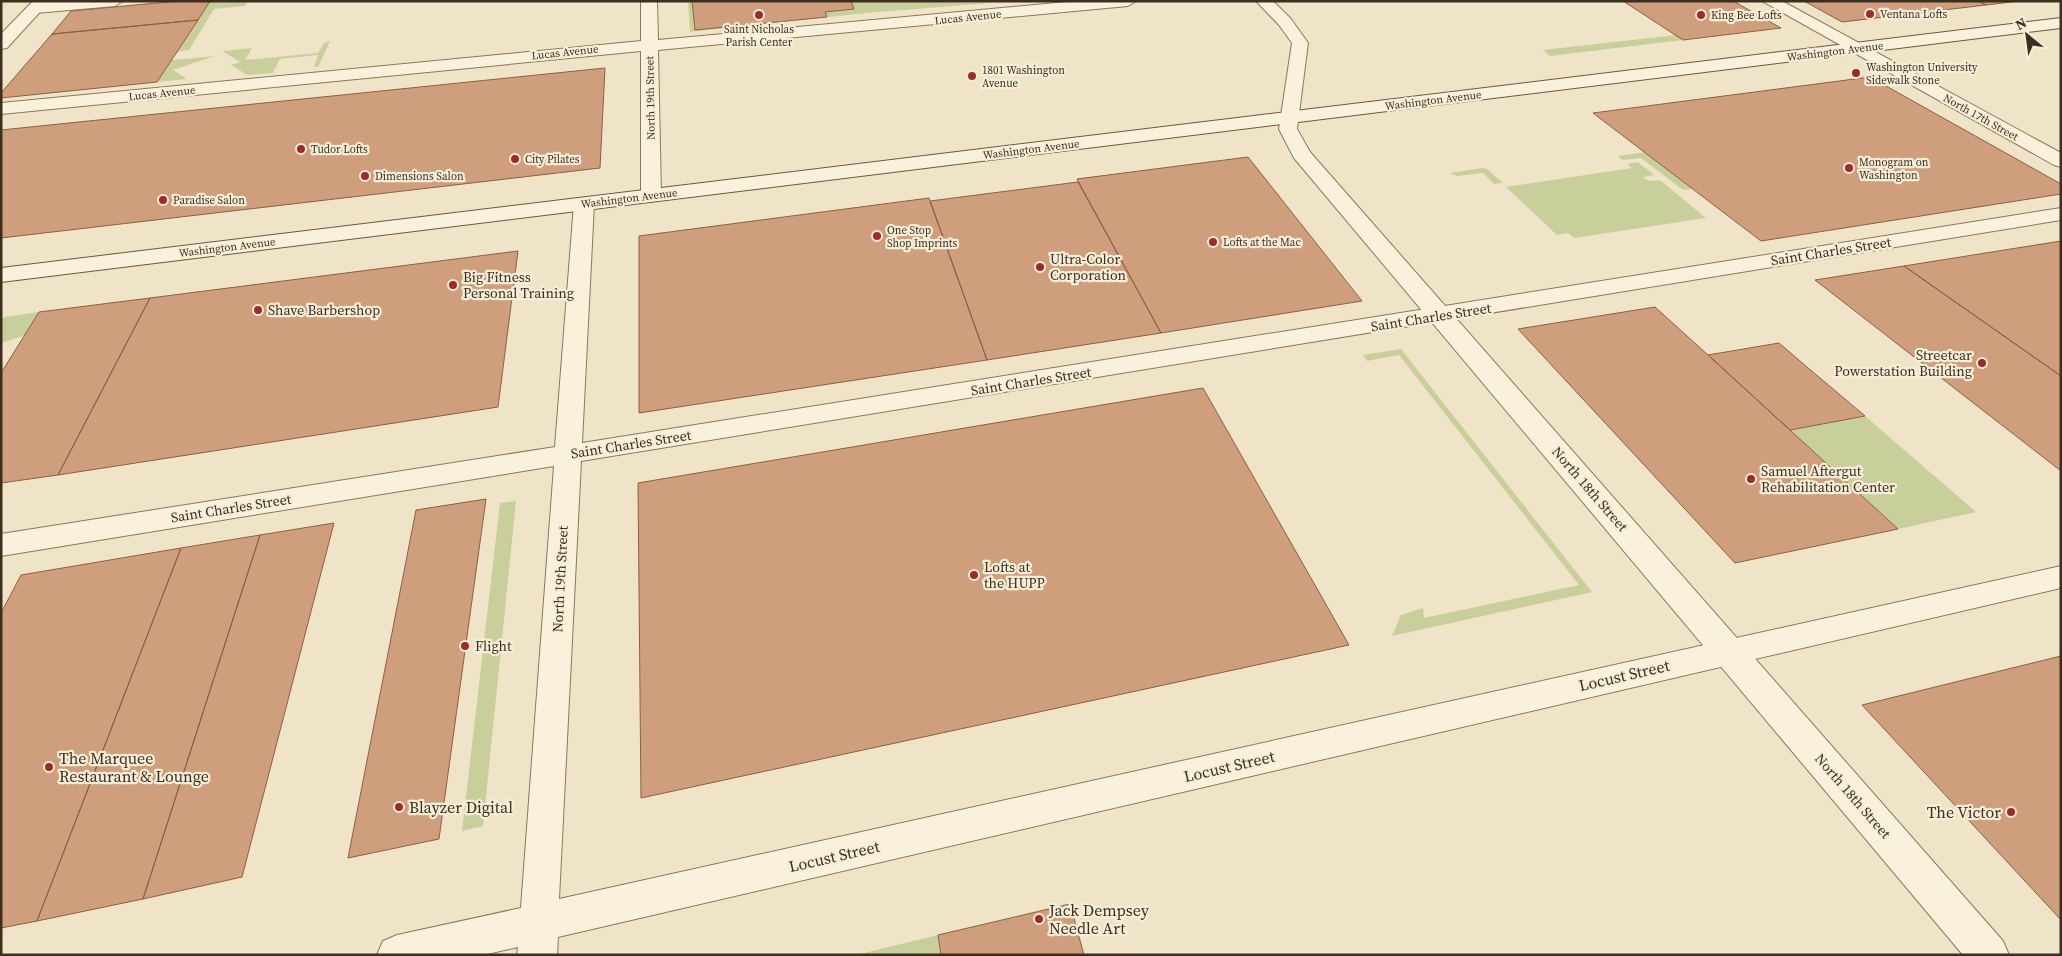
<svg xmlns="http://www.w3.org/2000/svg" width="2062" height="956" font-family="'Source Serif 4',serif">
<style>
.green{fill:#c9cf9b}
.building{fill:#cf9f7d;stroke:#8d5f41}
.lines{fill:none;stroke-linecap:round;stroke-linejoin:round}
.service-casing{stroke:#8d765c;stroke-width:2}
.minor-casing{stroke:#8d765c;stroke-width:2}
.tertiary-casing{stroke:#8d765c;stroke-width:2}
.secondary-casing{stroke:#6f573f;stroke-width:2}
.service{fill:#faf1dc;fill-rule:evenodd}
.minor{fill:#faf1dc;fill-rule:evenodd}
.tertiary{fill:#faf1dc;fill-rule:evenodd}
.secondary{fill:#faf1dc;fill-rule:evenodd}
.poi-dot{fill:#9e2a2b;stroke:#f7eed8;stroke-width:2}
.labels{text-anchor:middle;stroke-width:4.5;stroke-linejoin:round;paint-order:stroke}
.far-poi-label{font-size:11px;fill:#3d2e20;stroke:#f7eed8;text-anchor:start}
.far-street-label{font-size:11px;fill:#3d2e20;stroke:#f7eed8}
.street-label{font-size:14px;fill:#3d2e20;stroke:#f7eed8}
.poi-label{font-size:14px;fill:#3d2e20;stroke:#f7eed8;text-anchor:start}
.near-street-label{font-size:16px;fill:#3d2e20;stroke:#f7eed8}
.near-poi-label{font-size:16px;fill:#3d2e20;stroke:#f7eed8;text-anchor:start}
</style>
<rect width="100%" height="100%" fill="#f0e4c8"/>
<!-- green -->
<path class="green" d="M 210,1 L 247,1 L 245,6 L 214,9 L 189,50 L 177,52 Z
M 688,1 L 692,1 L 695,30 L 826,17 L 825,12 L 853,9 L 851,1 L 991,3 L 866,13 L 690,32 Z
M 1676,35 L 1683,40 L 1550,56 L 1543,50 Z
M 330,41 L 318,67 L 314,67 L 318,55 L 280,59 L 273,73 L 247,75 L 231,65 L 240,62 L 222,51 L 252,48 L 245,60 L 318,53 L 324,43 Z
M 215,56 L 173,70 L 187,79 L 157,82 L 172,60 Z
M 1645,152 L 1692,189 L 1683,190 L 1641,158 L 1622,160 L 1618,156 Z
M 1638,162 L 1654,175 L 1643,177 L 1649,181 L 1660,180 L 1706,218 L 1574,238 L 1568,233 L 1557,235 L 1506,187 L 1632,168 L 1627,164 Z
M 1482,168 L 1487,169 L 1503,183 L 1494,184 L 1483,173 L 1457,176 L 1450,173 Z
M 39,312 L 26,335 L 1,343 L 1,321 L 4,317 Z
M 1401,349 L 1592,592 L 1392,636 L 1401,615 L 1423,608 L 1424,618 L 1579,585 L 1399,355 L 1367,361 L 1363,355 Z
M 1865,416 L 1976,512 L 1898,529 L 1790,430 Z
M 516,501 L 483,826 L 462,831 L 500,503 Z
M 938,935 L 941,955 L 856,955 Z"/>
<!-- building -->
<path class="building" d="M 178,1 L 210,1 L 198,20 L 52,34 L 71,11 Z
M 692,1 L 851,1 L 854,9 L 825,12 L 827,17 L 695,30 Z
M 1623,1 L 1733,1 L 1781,28 L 1683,40 Z
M 1804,1 L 1978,1 L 1986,5 L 1842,22 Z
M 1978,1 L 2019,1 L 1986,5 Z
M 198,20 L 157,82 L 1,98 L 1,93 L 52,34 Z
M 605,68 L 600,168 L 1,238 L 1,130 Z
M 1870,77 L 2061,184 L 2061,194 L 1761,241 L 1593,113 Z
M 1248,157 L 1362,301 L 1161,333 L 1077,179 Z
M 1078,182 L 1161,333 L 987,360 L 930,201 Z
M 929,198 L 987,360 L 639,413 L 639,236 Z
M 2061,241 L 2061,376 L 1904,266 Z
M 518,251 L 498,407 L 58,475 L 150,298 Z
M 1904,266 L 2061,376 L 2061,471 L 1815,280 Z
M 150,298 L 58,475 L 1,483 L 1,373 L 39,312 Z
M 1655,307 L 1708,355 L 1898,529 L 1735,563 L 1518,329 Z
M 1779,343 L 1807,367 L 1865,416 L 1790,430 L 1708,355 Z
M 1203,388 L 1349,645 L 641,798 L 638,483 Z
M 486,499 L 439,839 L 348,858 L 416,510 Z
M 334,523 L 242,877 L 143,899 L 260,535 Z
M 260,535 L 143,899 L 37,921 L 181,548 Z
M 181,548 L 37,921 L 1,928 L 1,613 L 21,575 Z
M 2061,656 L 2061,920 L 1862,705 Z
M 1070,904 L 1084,955 L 941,955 L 938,935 Z"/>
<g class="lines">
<defs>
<path id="service" d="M 59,1 L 123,1 L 115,6 L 36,13 L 28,8 L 36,3 Z"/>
<path id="minor" d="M 33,1 L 50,1 L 7,48 L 1,49 L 1,34 Z
M 641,1 L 657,1 L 658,40 L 1077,1 L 1136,1 L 1128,6 L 658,50 L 661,196 L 658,200 L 651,202 L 644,200 L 641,196 L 641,51 L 1,114 L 1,103 L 641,41 Z
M 1762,1 L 1782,1 L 2061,153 L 2061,167 L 2054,165 Z
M 584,198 L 591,200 L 594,204 L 582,443 L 2061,208 L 2061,220 L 581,461 L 559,899 L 2061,566 L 2061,588 L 558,937 L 557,955 L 517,955 L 518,947 L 483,955 L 377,955 L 383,941 L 397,935 L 521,908 L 554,466 L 1,556 L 1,534 L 555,447 L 574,204 L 577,200 Z"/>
<path id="tertiary" d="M 1256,1 L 1273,1 L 1291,19 L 1308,43 L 1297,129 L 1310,152 L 2003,941 L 2009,955 L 1963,955 L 1294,158 L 1279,129 L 1292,43 L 1279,25 Z"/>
<path id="secondary" d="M 2061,18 L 2061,28 L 1,282 L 1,268 Z"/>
</defs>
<!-- service casing -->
<use href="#service" class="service-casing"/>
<!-- minor casing -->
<use href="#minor" class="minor-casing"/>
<!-- tertiary casing -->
<use href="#tertiary" class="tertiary-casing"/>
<!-- secondary casing -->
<use href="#secondary" class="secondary-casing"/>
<!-- service -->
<use href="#service" class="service"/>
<!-- minor -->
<use href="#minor" class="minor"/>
<!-- tertiary -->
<use href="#tertiary" class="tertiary"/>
<!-- secondary -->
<use href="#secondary" class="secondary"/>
</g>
<!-- markers -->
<g class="poi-dot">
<circle cx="1870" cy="14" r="5"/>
<circle cx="759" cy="15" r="5"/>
<circle cx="1701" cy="15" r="5"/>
<circle cx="1856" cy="73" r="5"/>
<circle cx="972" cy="76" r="5"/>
<circle cx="301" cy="149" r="5"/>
<circle cx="515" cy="159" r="5"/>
<circle cx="1849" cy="168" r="5"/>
<circle cx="365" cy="176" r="5"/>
<circle cx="163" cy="200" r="5"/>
<circle cx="877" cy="236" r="5"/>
<circle cx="1213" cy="242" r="5"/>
<circle cx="1040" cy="267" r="5"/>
<circle cx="453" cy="285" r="5"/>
<circle cx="258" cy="310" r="5"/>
<circle cx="1982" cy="363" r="5"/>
<circle cx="1751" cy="479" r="5"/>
<circle cx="974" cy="575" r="5"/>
<circle cx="465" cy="646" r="5"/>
<circle cx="49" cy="767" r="5"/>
<circle cx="399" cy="807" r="5"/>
<circle cx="2011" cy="812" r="5"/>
<circle cx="1039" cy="919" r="5"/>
</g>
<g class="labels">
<!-- far-poi labels -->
<g class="far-poi-label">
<text x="1880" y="18">Ventana Lofts</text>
<text x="1711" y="19">King Bee Lofts</text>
<text x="759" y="33" text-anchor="middle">Saint Nicholas<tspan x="759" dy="13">Parish Center</tspan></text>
<text x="1866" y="71">Washington University<tspan x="1866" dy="13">Sidewalk Stone</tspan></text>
<text x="982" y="74">1801 Washington<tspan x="982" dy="13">Avenue</tspan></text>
<text x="311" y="153">Tudor Lofts</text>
<text x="525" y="163">City Pilates</text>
<text x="1859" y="166">Monogram on<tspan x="1859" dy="13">Washington</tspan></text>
<text x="375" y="180">Dimensions Salon</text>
<text x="173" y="204">Paradise Salon</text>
<text x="887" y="234">One Stop<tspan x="887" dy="13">Shop Imprints</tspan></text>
<text x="1223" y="246">Lofts at the Mac</text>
</g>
<!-- far-street labels -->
<g class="far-street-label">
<text transform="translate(968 17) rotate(-6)" y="4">Lucas Avenue</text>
<text transform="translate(1835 51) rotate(-7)" y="4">Washington Avenue</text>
<text transform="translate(565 52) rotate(-6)" y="4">Lucas Avenue</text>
<text transform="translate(162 93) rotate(-6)" y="4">Lucas Avenue</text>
<text transform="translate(650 98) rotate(-91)" y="4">North 19th Street</text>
<text transform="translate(1433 100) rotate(-7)" y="4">Washington Avenue</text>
<text transform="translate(1981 117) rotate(29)" y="4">North 17th Street</text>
<text transform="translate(1031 149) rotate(-7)" y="4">Washington Avenue</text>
<text transform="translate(629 198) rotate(-7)" y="4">Washington Avenue</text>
<text transform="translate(227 247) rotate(-7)" y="4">Washington Avenue</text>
</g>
<!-- street labels -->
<g class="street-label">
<text transform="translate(1831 251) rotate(-9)" y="5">Saint Charles Street</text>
<text transform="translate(1431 317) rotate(-9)" y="5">Saint Charles Street</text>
<text transform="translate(1031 381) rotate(-9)" y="5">Saint Charles Street</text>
<text transform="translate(631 444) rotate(-9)" y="5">Saint Charles Street</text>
<text transform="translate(1590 489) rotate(49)" y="5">North 18th Street</text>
<text transform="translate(231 508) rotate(-9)" y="5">Saint Charles Street</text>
<text transform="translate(560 579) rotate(-87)" y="5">North 19th Street</text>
<text transform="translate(1853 796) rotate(49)" y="5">North 18th Street</text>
</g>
<!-- poi labels -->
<g class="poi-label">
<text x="1050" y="264">Ultra-Color<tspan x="1050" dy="16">Corporation</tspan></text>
<text x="463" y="282">Big Fitness<tspan x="463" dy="16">Personal Training</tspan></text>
<text x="268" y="315">Shave Barbershop</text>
<text x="1972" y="360" text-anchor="end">Streetcar<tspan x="1972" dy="16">Powerstation Building</tspan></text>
<text x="1761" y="476">Samuel Aftergut<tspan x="1761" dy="16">Rehabilitation Center</tspan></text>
<text x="984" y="572">Lofts at<tspan x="984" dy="16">the HUPP</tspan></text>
<text x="475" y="651">Flight</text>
</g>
<!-- near-street labels -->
<g class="near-street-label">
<text transform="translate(1624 675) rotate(-13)" y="6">Locust Street</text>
<text transform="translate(1229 766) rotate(-13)" y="6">Locust Street</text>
<text transform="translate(834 856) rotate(-13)" y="6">Locust Street</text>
</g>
<!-- near-poi labels -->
<g class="near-poi-label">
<text x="59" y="764">The Marquee<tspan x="59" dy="18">Restaurant &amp; Lounge</tspan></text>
<text x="409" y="813">Blayzer Digital</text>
<text x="2001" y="818" text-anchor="end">The Victor</text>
<text x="1049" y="916">Jack Dempsey<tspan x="1049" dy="18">Needle Art</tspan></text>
</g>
</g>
<!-- border -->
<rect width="2062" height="956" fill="none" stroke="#3d2e20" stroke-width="5"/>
<!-- north arrow -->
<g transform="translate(2027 35) rotate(331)" stroke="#f7eed8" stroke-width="4" paint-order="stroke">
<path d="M0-4L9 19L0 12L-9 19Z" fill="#3d2e20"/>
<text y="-8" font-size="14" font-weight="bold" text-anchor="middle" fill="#3d2e20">N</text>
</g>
</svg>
